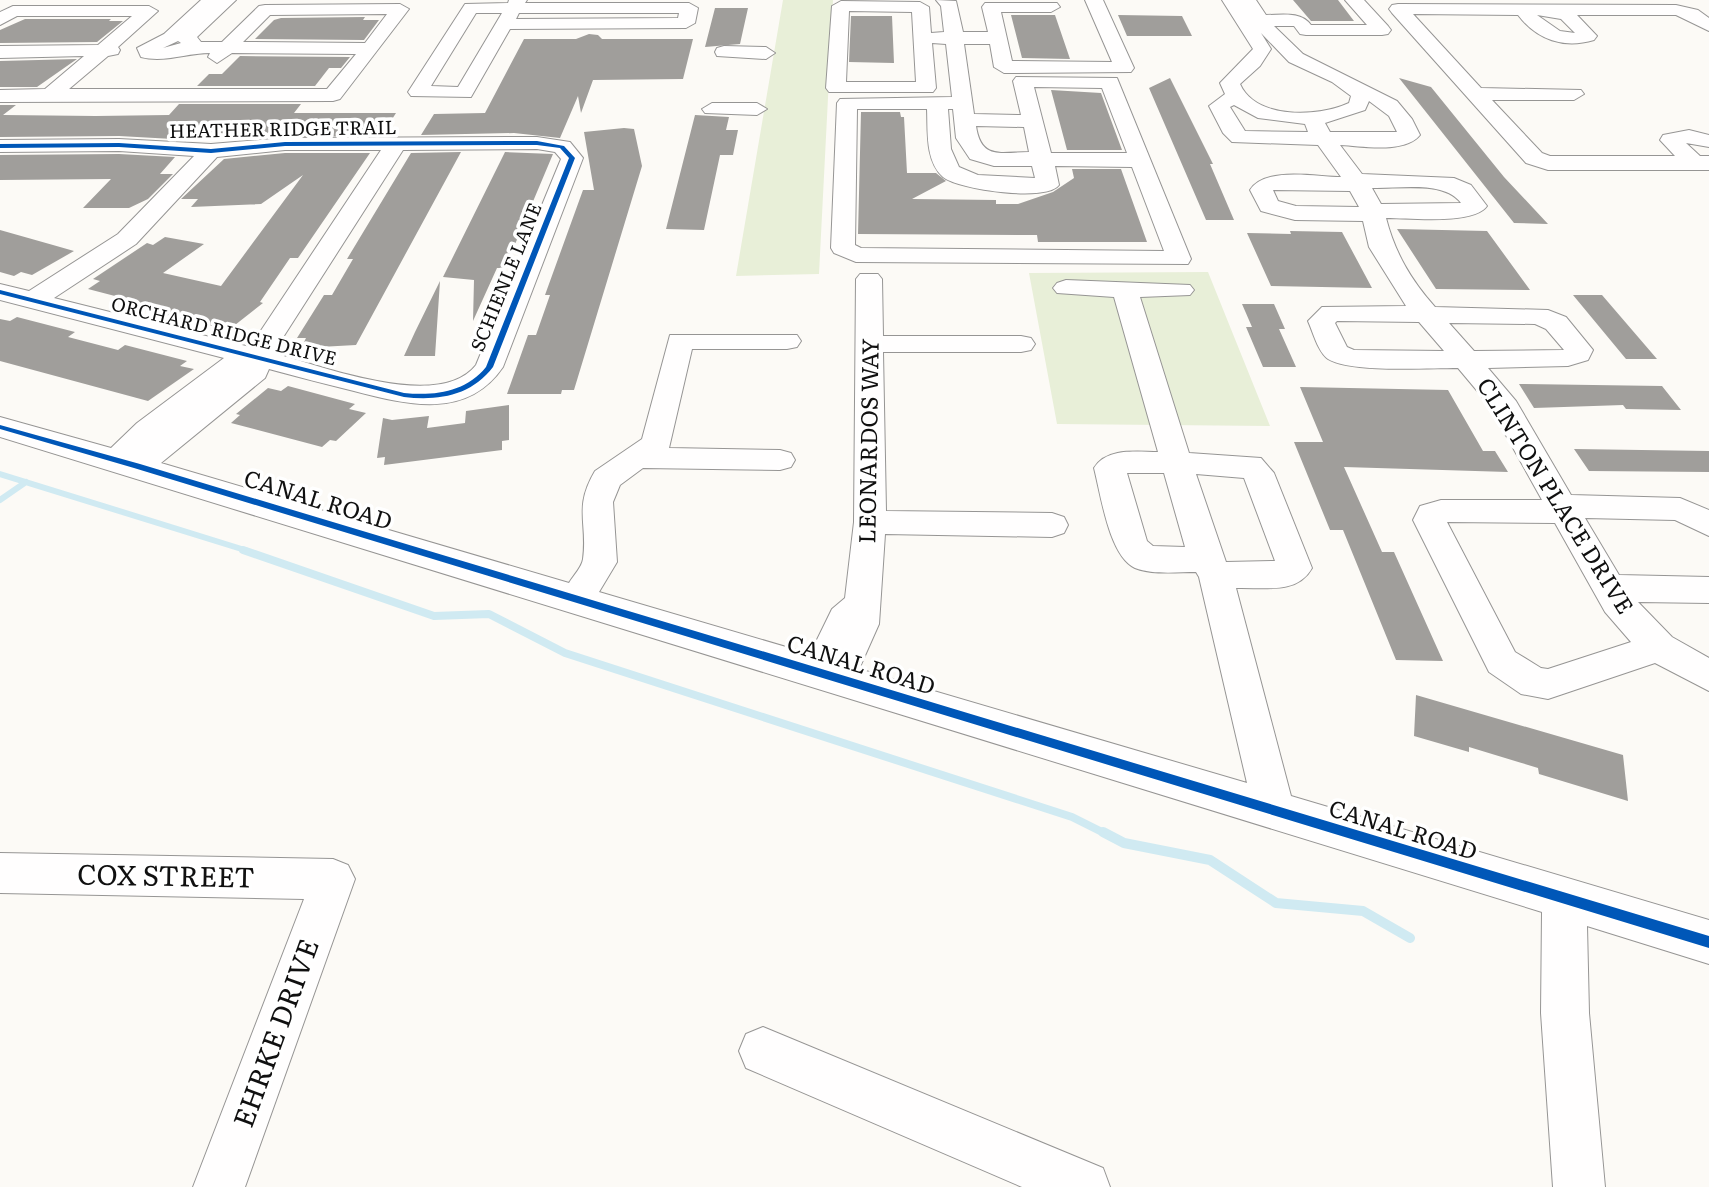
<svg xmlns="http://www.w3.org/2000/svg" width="1709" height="1187" font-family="Literata,serif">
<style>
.green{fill:#e8efd8}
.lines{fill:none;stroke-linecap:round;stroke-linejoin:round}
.stream-far2{stroke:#d0eaf2;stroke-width:6}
.stream-far1{stroke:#d0eaf2;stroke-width:8}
.stream{stroke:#d0eaf2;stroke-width:10}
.building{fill:#a09e9b}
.minor-casing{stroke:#969594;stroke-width:2}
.minor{fill:#fffefe;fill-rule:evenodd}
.cycleway-casing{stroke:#fff;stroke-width:4}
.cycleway{fill:#0057b8;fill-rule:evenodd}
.labels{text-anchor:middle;stroke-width:7;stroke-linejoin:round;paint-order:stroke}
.far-street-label{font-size:19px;fill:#101010;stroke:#fff}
.street-label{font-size:23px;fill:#101010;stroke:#fff}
.near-street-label{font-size:28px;fill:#101010;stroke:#fff}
</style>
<rect width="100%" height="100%" fill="#fcfaf6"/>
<!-- green -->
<path class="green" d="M 783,0 L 833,0 L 819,274 L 736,276 Z
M 1208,272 L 1270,426 L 1057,424 L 1029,273 Z"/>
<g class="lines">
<!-- stream-far2 -->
<path class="stream-far2" d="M 0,474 L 248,551
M 0,500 L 26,482"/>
<!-- stream-far1 -->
<path class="stream-far1" d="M 243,550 L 434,616 L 489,614 L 565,653 L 1072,817 L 1106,834"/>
<!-- stream -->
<path class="stream" d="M 1103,832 L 1124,843 L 1210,860 L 1276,903 L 1363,911 L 1410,938"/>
</g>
<!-- building -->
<path class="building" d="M 1293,0 L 1338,0 L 1354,21 L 1311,21 Z
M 715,8 L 748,8 L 740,44 L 705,47 Z
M 1011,15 L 1055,15 L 1070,59 L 1022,58 Z
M 1118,15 L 1182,16 L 1192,36 L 1127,36 Z
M 851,16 L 892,16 L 894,63 L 849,62 Z
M 365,17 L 363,20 L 379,20 L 364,40 L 255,39 L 274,20 L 281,18 Z
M 25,19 L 111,19 L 109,21 L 123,21 L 97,42 L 0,43 L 0,30 Z
M 589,34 L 598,35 L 602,39 L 693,39 L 683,79 L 593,80 L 581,113 L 578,96 L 560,138 L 514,133 L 421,135 L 434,114 L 485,113 L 524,39 L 576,39 Z
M 240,56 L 350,57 L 341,68 L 329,68 L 315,86 L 197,86 L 209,74 L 222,74 Z
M 77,59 L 37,87 L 0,87 L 0,61 Z
M 1170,78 L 1213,164 L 1210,164 L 1234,220 L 1206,220 L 1149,88 Z
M 1399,78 L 1431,87 L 1504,177 L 1548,224 L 1514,223 Z
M 1051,90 L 1101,93 L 1122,150 L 1067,150 Z
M 179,104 L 301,104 L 294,113 L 396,113 L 382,135 L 241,139 L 245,135 L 195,135 L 191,140 L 119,136 L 0,137 L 0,105 L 16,105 L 3,115 L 96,116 L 169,115 Z
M 861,112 L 900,112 L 901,117 L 904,117 L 907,173 L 936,173 L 946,181 L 912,199 L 996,200 L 996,204 L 1018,204 L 1053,192 L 1074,178 L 1072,169 L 1121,169 L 1147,242 L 1038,242 L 1037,235 L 858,234 Z
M 695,115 L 729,117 L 726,130 L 738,130 L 733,155 L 720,155 L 704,230 L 666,229 Z
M 624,128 L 634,129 L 642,166 L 574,390 L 562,390 L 561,394 L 507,394 L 528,335 L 536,335 L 550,295 L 545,295 L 583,190 L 594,190 L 584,132 Z
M 461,152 L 356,345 L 301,348 L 306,338 L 297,338 L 324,295 L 332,295 L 353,259 L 347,259 L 411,153 Z
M 505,152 L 553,154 L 505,268 L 497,268 L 473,321 L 474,280 L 443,277 Z
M 285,153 L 370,153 L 298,258 L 290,258 L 260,302 L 263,303 L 235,325 L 222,322 L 216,327 L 155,313 L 161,308 L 88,289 L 100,281 L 93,279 L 147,243 L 153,245 L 165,237 L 204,244 L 163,273 L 221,286 L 303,175 L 261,204 L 191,207 L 198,199 L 181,199 L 224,159 Z
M 119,154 L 175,157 L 160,174 L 173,174 L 148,199 L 129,208 L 83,208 L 111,179 L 0,180 L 0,155 Z
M 1397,229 L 1487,231 L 1530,290 L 1436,289 Z
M 0,230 L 53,245 L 74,251 L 32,275 L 21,272 L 14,276 L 0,272 Z
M 1290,231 L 1342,232 L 1372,288 L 1271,286 L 1247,233 L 1291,234 Z
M 440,281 L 435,356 L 404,356 L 415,332 Z
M 1573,295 L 1602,295 L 1657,359 L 1626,359 Z
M 1242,304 L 1274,304 L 1285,329 L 1279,329 L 1296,367 L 1263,367 L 1246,327 L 1252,327 Z
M 17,317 L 75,332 L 68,337 L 118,350 L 125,345 L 187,361 L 180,366 L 194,369 L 148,401 L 0,361 L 0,319 L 10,321 Z
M 1519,384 L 1662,386 L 1681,410 L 1626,409 L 1623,405 L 1534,408 Z
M 288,386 L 355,404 L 349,409 L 366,413 L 336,441 L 330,440 L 322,447 L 231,423 L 240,415 L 236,414 L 268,388 L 281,391 Z
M 1300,387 L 1448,390 L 1483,451 L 1495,451 L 1508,472 L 1344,467 L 1382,552 L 1394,552 L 1443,661 L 1396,660 L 1343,530 L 1330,530 L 1294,442 L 1323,442 Z
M 509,405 L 509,440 L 502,441 L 502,450 L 384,465 L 385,457 L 377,458 L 383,418 L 392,420 L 429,416 L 427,428 L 465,423 L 466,411 Z
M 1574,449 L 1709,451 L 1709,472 L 1589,471 Z
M 1416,695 L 1623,755 L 1628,801 L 1539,774 L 1538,768 L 1469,747 L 1469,752 L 1414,736 Z"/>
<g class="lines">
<defs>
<path id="minor" d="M 201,0 L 236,0 L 197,37 L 201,42 L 222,42 L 259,6 L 265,5 L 400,4 L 409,9 L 340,99 L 333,101 L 0,102 L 0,90 L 45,89 L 84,56 L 0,58 L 0,46 L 98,45 L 132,16 L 17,16 L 0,25 L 0,12 L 13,6 L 149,6 L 158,11 L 118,47 L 120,50 L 118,54 L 108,56 L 69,89 L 327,89 L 356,54 L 232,53 L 217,63 L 208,57 L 210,53 C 187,53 164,63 141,57 L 137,48 L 164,34 ZM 387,14 L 365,43 L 243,42 L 270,15 ZM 178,41 L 181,43 L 163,48 L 176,42 Z
M 509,0 L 527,0 L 525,3 L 689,3 L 698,8 L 695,23 L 686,28 L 510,29 L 471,97 L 411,96 L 408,92 L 465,4 L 508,3 ZM 476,13 L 502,13 L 458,87 L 431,86 ZM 519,13 L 679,13 L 678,18 L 516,19 Z
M 936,0 L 956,1 L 963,32 L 988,32 L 982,7 L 985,3 L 1057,3 L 1060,7 L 1051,12 L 1001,12 L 1012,61 L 1112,62 L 1085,0 L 1103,0 L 1134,68 L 1131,72 L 1004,73 L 994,67 L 990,44 L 964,44 L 974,114 L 1021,115 L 1013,81 L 1016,77 L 1117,78 L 1191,259 L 1188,264 L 856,262 L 834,253 L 831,248 L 837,103 L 840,99 L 952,97 L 946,44 L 932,43 L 936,88 L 933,92 L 829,92 L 826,88 L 832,6 L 841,1 L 920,2 L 929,7 L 931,33 L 944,32 L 941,6 ZM 849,11 L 912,12 L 916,82 L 846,82 ZM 1034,87 L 1102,88 L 1127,153 L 1051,153 ZM 857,109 L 927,109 C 928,131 925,161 943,177 C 959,190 1048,202 1059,185 L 1055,166 L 1132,167 L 1164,251 L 861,248 L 855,245 ZM 948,109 L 953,109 L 956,138 L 970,159 L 994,166 L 1032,166 L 1035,178 L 978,175 L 959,167 L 951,149 ZM 976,126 L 1024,127 L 1029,152 C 1002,152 981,161 976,126 Z
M 1222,0 L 1256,0 L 1266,15 C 1282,15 1301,11 1311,25 L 1367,25 L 1345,0 L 1364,0 L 1388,26 L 1391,30 L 1388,34 L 1382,35 L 1306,35 L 1300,34 L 1294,26 L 1274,26 L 1303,54 L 1397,101 L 1412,119 L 1420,135 C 1405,154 1361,146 1340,145 L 1362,174 L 1454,178 L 1471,185 L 1487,206 C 1474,225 1409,218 1386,218 C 1395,253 1411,280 1435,307 L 1548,310 L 1566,317 L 1593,350 L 1588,360 L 1568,366 L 1488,368 L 1516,401 L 1571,495 L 1680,498 L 1709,510 L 1709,536 L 1675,520 L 1585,518 L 1619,575 L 1709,577 L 1709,603 L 1638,602 L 1672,637 L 1709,658 L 1709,691 L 1655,663 L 1548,699 L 1521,694 L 1489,672 L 1413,520 L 1420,506 L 1441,500 L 1542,500 L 1489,405 L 1458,368 C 1428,368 1351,373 1328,359 C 1318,352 1313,332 1308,321 L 1322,307 L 1406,306 L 1369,247 L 1363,221 L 1295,220 L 1261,211 L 1250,190 C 1266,166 1316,177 1341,177 L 1318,145 L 1232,142 L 1223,133 L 1209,106 L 1225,94 L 1220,83 L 1253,49 ZM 1261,33 L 1289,62 L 1332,82 L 1351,96 L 1349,103 C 1319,117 1256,120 1240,84 L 1260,66 L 1271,49 ZM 1369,101 L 1389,116 L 1397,132 L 1330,132 L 1325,123 L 1365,110 ZM 1234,105 L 1258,118 L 1305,124 L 1308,132 L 1245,131 L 1230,107 ZM 1372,188 C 1398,189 1444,180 1461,203 L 1381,204 ZM 1273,190 L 1350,191 L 1359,207 L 1296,206 L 1278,201 ZM 1337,321 L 1419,322 L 1444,351 L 1354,350 L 1347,347 L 1335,323 ZM 1449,323 L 1535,324 L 1546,329 L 1564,350 L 1474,351 ZM 1447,522 L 1555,523 L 1605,612 L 1631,642 L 1548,669 L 1541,668 L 1515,652 Z
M 1398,4 L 1676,5 L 1698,10 L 1709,18 L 1709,31 L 1676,15 L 1577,15 L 1597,36 L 1594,40 C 1564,49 1537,40 1518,15 L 1413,14 L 1481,88 L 1581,90 L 1584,94 L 1574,100 L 1492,100 L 1542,153 L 1550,156 L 1675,156 L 1660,140 L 1663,135 L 1689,130 L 1709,135 L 1709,147 L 1686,143 L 1700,156 L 1709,156 L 1709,170 L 1548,170 L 1526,163 L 1392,13 L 1389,9 L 1392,5 ZM 1537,15 L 1561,19 L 1575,33 L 1560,31 Z
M 724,46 L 766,47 L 775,53 L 766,59 L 717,56 L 715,52 L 717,48 Z
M 712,103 L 757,103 L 767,109 L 757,115 L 705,113 L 702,109 Z
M 537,137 L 570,142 L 583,158 L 503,367 C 467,420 407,405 354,391 C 326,384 298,377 269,369 L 265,378 L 161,463 L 569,583 C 573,576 582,567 583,559 C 588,523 573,508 595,471 L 642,439 L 670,335 L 797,335 L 801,341 L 797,347 L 787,349 L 692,349 L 669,448 L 780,450 L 791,453 L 795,460 L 791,467 L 780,470 L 643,468 L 620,485 L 613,502 L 617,562 L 599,592 L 810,654 L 832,609 L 845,598 L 854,522 L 856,279 L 860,274 L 878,274 L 882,279 L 883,336 L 1021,336 L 1031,338 L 1035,344 L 1031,350 L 1021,352 L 883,352 L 886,511 L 1052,513 L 1064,517 L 1068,525 L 1064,533 L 1052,537 L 885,534 L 879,624 L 859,669 L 1247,783 L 1199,577 L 1196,572 C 1178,572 1153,575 1135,568 C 1109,556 1101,495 1094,468 C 1107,447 1137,452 1158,452 L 1114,297 L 1057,293 L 1053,288 L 1057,283 L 1066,280 L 1190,285 L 1194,290 L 1190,295 L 1140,297 L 1189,453 L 1261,458 L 1274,473 L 1312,568 C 1297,595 1264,587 1236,588 L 1291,796 L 1709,920 L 1709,964 L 1587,926 L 1589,1013 L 1605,1187 L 1553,1187 L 1541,1013 L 1542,912 L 0,437 L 0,417 L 111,448 L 137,423 L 224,358 L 0,300 L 0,284 L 29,291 L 118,234 L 194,156 L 119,151 L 0,152 L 0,140 L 119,139 L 211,144 L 285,138 ZM 537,149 L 555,152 L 561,159 L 476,365 C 439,412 323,366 273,353 L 403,150 ZM 285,150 L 381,150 L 250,347 L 54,298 L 136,244 L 217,157 ZM 1127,473 L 1164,473 L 1185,547 L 1153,546 L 1147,541 ZM 1196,474 L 1244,478 L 1275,561 L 1226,562 Z
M 0,853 L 333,859 L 348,865 L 355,879 L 245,1187 L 193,1187 L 304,899 L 0,893 Z
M 763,1027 L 1103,1168 L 1110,1187 L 1022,1187 L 746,1068 L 739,1051 L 746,1034 Z"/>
</defs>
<!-- minor casing -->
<use href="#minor" class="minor-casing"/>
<!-- minor -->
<use href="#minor" class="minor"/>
<defs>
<path id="cycleway" d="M 537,141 L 564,146 L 575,158 L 493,367 C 471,396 438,401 404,397 L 0,294 L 0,290 L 404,393 C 435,396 466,392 486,367 L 569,158 L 560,148 L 537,145 L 285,146 L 211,153 L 119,147 L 0,148 L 0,144 L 119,143 L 211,149 L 285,142 Z
M 0,425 L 140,464 L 1709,936 L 1709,948 L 134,468 L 0,429 Z"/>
</defs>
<!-- cycleway casing -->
<use href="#cycleway" class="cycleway-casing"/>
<!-- cycleway -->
<use href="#cycleway" class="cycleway"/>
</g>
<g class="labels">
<!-- far-street labels -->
<g class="far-street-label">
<text transform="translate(283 129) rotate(-1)" y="7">HEATHER RIDGE TRAIL</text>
<text transform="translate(506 277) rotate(-68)" y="7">SCHIENLE LANE</text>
<text transform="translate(224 331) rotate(14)" y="7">ORCHARD RIDGE DRIVE</text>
</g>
<!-- street labels -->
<g class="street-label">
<text transform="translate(869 441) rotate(-89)" y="8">LEONARDOS WAY</text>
<text transform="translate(1555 496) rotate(58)" y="8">CLINTON PLACE DRIVE</text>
<text transform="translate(318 500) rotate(17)" y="8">CANAL ROAD</text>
<text transform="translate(861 665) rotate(17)" y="8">CANAL ROAD</text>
<text transform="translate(1403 830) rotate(17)" y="8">CANAL ROAD</text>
</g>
<!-- near-street labels -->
<g class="near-street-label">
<text transform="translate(166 876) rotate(1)" y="10">COX STREET</text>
<text transform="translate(276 1033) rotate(-70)" y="10">EHRKE DRIVE</text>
</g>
</g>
</svg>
